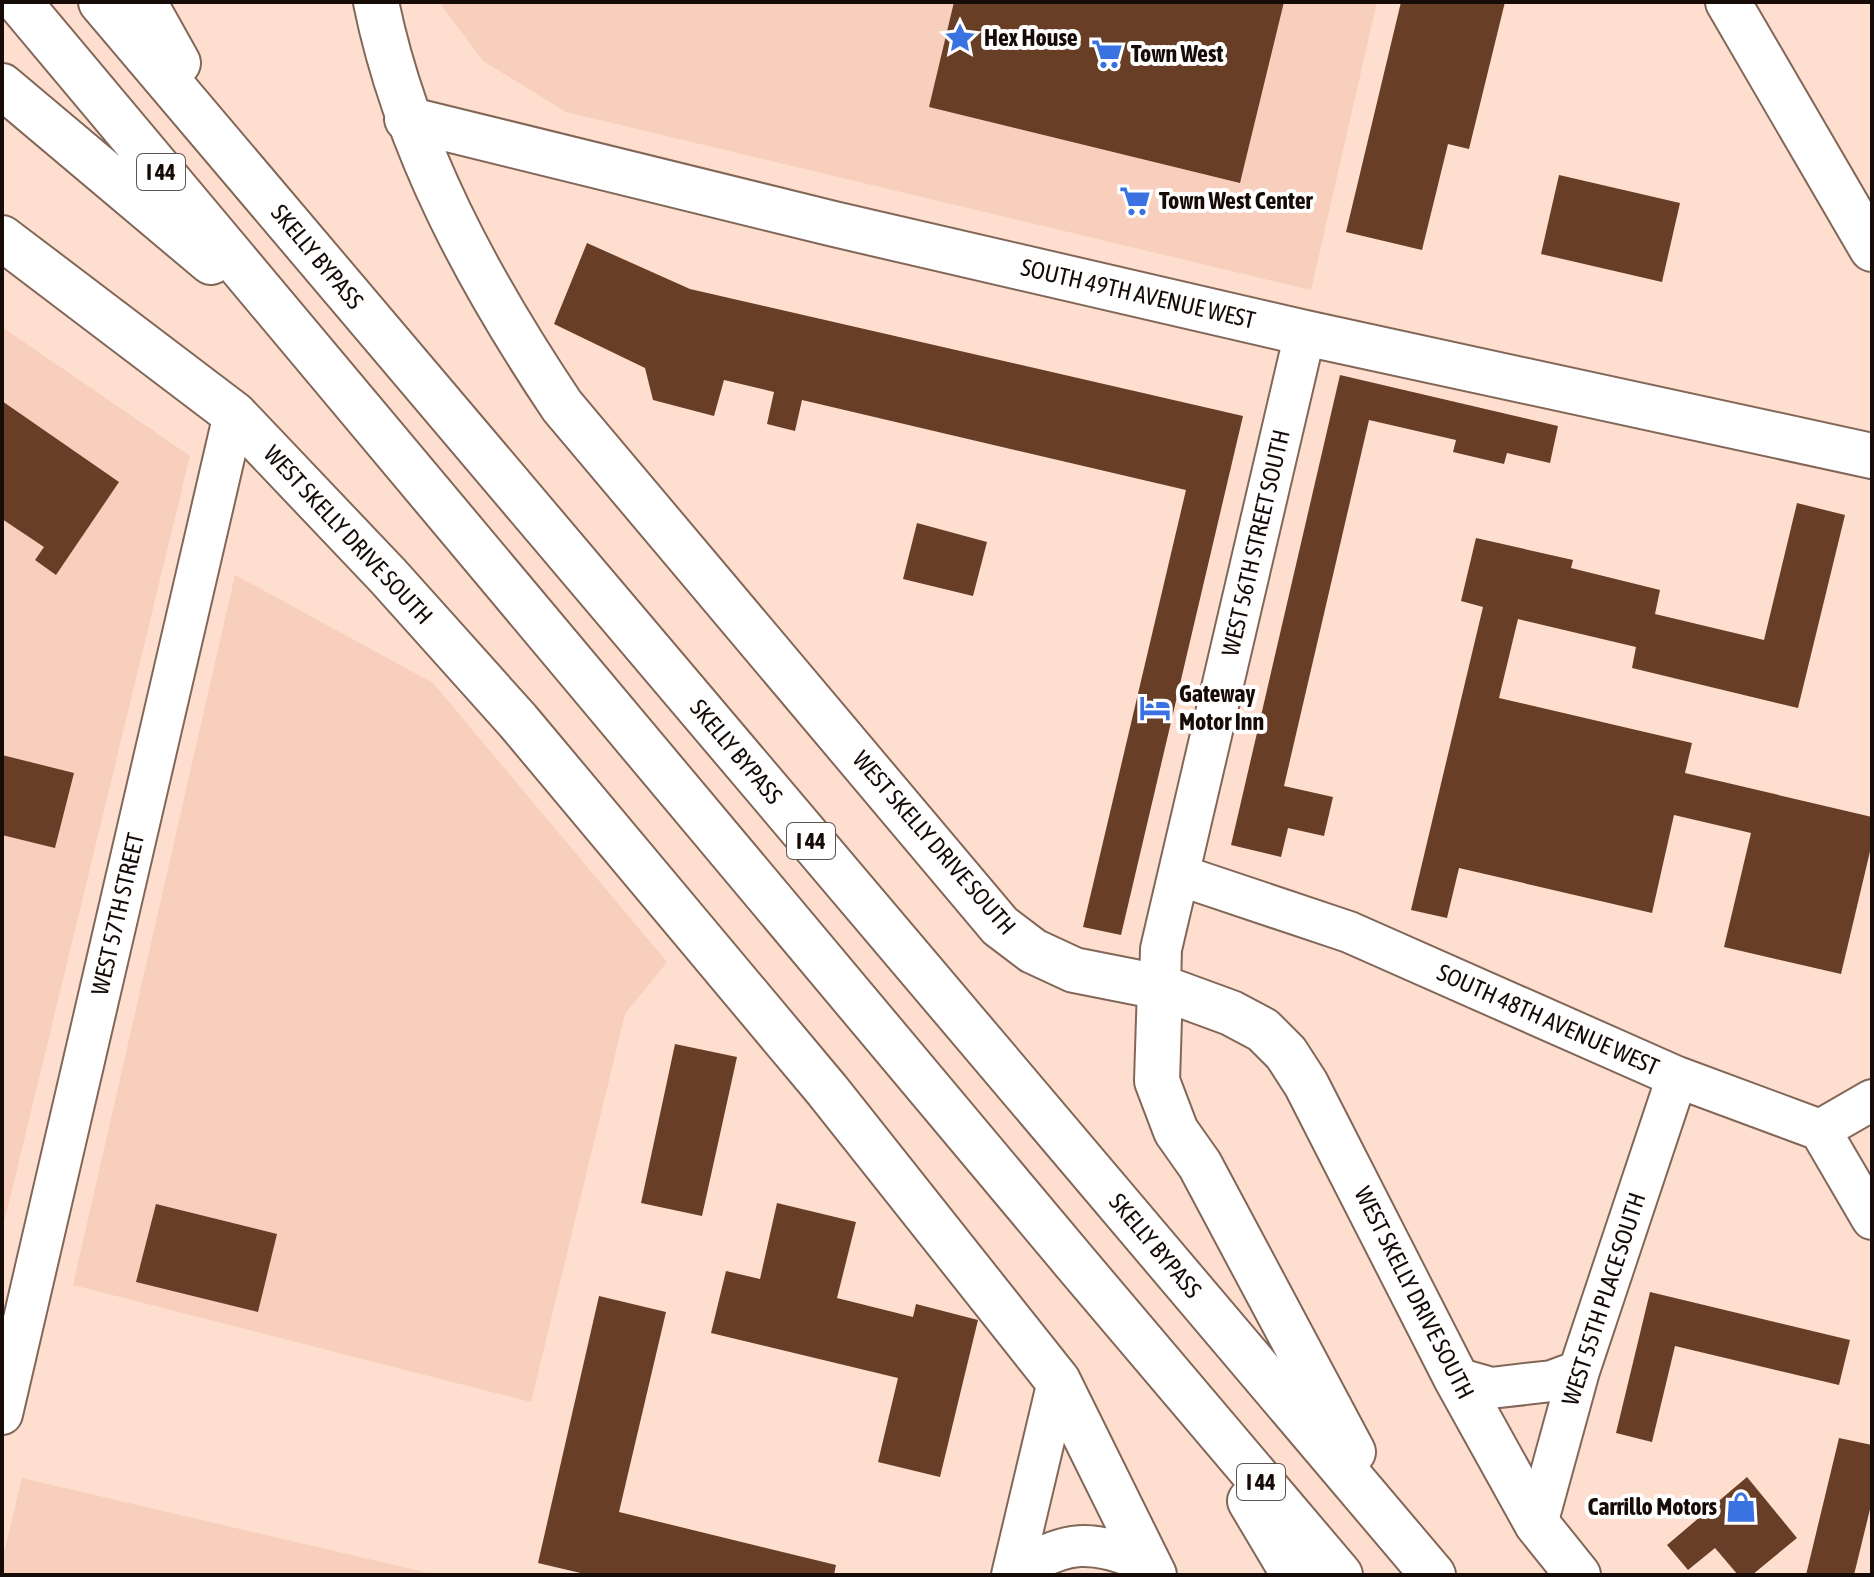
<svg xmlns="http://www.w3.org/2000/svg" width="1874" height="1577" font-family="'Asap Condensed',sans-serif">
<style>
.built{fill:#f7cfbc}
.building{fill:#693e27}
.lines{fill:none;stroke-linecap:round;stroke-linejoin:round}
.street-casing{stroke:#826759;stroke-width:44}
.secondary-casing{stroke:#826759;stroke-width:48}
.highway-casing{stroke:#826759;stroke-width:48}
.street{stroke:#fff;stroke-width:40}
.secondary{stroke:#fff;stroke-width:44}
.highway{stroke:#fff;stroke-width:44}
.labels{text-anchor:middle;stroke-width:8;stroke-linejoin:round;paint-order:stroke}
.shield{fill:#fff;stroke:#5c5451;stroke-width:2}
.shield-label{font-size:22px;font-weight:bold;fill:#160b06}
.poi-label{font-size:24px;font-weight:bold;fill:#160b06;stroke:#fff;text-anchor:start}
.street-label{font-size:24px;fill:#160b06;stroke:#fff}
</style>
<rect width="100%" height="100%" fill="#fedece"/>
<!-- built -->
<path class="built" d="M 439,2 L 1377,2 L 1311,290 L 566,112 L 483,61 Z
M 2,327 L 190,456 L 2,1231 Z
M 235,575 L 433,683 L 667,962 L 625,1014 L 531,1402 L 73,1285 Z
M 22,1478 L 437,1575 L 2,1575 L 2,1561 Z"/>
<!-- building -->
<path class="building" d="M 954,2 L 1284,2 L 1240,183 L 929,107 Z
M 1401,2 L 1505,2 L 1469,149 L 1448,144 L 1422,250 L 1346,232 Z
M 1559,175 L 1680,203 L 1662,282 L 1541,254 Z
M 587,243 L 690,289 L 1243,416 L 1121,935 L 1083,927 L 1186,490 L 802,400 L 795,431 L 767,424 L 774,392 L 724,380 L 714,416 L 653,400 L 645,368 L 554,324 Z
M 1340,375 L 1558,426 L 1550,463 L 1507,453 L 1504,464 L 1453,452 L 1456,440 L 1369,420 L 1284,786 L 1333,797 L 1324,836 L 1288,828 L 1281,857 L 1231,845 Z
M 2,401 L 119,482 L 56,575 L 35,560 L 44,547 L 2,519 Z
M 1797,503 L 1845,515 L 1798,708 L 1632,668 L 1636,647 L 1518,619 L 1499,698 L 1692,743 L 1685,773 L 1872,817 L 1872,843 L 1841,974 L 1724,947 L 1751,833 L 1674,815 L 1652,913 L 1459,868 L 1447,918 L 1411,910 L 1483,607 L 1461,601 L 1476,538 L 1573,560 L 1571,568 L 1660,590 L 1655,614 L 1764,640 Z
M 917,523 L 987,542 L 973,596 L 903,579 Z
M 2,755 L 74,773 L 55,848 L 2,835 Z
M 675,1044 L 737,1057 L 702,1216 L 641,1203 Z
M 777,1203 L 856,1222 L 837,1298 L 913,1317 L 916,1304 L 978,1320 L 940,1477 L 878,1462 L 898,1378 L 711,1333 L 726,1271 L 760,1279 Z
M 156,1204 L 277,1234 L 258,1312 L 136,1282 Z
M 1650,1292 L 1850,1340 L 1839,1385 L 1675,1346 L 1652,1442 L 1616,1433 Z
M 599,1296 L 666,1312 L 619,1512 L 836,1565 L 834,1575 L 589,1575 L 538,1563 Z
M 1839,1438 L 1872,1445 L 1872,1501 L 1854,1575 L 1806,1575 Z
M 1747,1477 L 1797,1538 L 1752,1575 L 1738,1575 L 1715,1548 L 1688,1570 L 1667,1545 Z"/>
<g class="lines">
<defs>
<path id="street" d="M 1179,875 L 1349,932 L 1677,1077 L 1820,1130 L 1872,1219
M 1160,987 L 1161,949 L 1305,333
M 1820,1130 L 1872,1100
M 1456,1378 L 1491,1388 L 1552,1381 L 1579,1371
M 2,1414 L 234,414
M 1537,1524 L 1579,1371 L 1677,1077
M 1012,1575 L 1058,1381
M 1015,1575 C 1062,1538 1095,1539 1148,1563"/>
<path id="secondary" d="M 376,2 C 406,149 479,282 562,406 L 1000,926 L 1033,951 L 1074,970 L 1160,987 L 1231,1013 L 1263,1030 L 1286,1053 L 1306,1084 L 1456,1378 L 1537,1524 L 1578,1575
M 1728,2 L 1872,249
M 407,119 L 834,224 L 1305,333 L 1872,456
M 2,238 L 234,414 L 388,576 L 518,721 L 827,1090 L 1058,1381 L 1154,1575"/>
<path id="highway" d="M 19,2 L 1073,1260 L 1340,1575
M 101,2 L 1433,1575
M 144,2 L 178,63
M 2,86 L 211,262
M 1160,987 L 1157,1081 L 1176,1131 L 1200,1165 L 1353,1452
M 1250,1501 L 1294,1575"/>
</defs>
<!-- street casing -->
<use href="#street" class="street-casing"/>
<!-- secondary casing -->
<use href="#secondary" class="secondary-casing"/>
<!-- highway casing -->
<use href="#highway" class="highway-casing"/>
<!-- street -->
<use href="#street" class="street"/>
<!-- secondary -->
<use href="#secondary" class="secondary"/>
<!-- highway -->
<use href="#highway" class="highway"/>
</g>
<!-- icons -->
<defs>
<symbol id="sight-bare" viewBox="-9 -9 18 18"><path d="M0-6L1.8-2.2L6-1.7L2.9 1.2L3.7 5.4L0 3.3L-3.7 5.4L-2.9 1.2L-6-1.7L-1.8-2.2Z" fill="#3b72e2" stroke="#fff" stroke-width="2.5" paint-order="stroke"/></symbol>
<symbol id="supermarket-bare" viewBox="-9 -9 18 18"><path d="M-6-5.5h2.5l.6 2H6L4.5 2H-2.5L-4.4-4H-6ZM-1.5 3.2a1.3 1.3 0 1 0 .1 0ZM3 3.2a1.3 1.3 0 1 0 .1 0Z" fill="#3b72e2" stroke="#fff" stroke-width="2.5" paint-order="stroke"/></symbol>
<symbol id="hotel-bare" viewBox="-9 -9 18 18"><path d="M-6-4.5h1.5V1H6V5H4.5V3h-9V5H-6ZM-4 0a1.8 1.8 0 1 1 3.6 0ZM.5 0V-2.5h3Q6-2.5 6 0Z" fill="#3b72e2" stroke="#fff" stroke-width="2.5" paint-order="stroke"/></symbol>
<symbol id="shop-bare" viewBox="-9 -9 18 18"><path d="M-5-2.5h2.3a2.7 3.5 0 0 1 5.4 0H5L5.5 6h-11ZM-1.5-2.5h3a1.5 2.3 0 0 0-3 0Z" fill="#3b72e2" stroke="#fff" stroke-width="2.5" paint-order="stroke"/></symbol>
</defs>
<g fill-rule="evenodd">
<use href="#sight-bare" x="938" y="16" width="44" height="44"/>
<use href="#supermarket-bare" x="1085" y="32" width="44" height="44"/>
<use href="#supermarket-bare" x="1113" y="179" width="44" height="44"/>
<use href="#hotel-bare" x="1133" y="686" width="44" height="44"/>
<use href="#shop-bare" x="1719" y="1485" width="44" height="44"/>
</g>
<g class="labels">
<!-- shield labels -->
<g class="shield">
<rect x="137" y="154" width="48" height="36" rx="6"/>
<rect x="787" y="823" width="48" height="36" rx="6"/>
<rect x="1237" y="1464" width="48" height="36" rx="6"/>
</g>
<g class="shield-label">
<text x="161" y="180">I 44</text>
<text x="811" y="849">I 44</text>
<text x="1261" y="1490">I 44</text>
</g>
<!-- poi labels -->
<g class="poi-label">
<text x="984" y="46">Hex House</text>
<text x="1131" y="62">Town West</text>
<text x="1159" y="209">Town West Center</text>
<text x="1179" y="702">Gateway<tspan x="1179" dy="28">Motor Inn</tspan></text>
<text x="1717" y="1515" text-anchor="end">Carrillo Motors</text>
</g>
<!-- street labels -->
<g class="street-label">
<text transform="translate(317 257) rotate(50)" y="8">SKELLY BYPASS</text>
<text transform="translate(1138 294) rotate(13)" y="8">SOUTH 49TH AVENUE WEST</text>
<text transform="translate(348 535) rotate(47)" y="8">WEST SKELLY DRIVE SOUTH</text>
<text transform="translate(1256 543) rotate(-77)" y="8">WEST 56TH STREET SOUTH</text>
<text transform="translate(736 752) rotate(50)" y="8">SKELLY BYPASS</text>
<text transform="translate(934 843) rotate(49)" y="8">WEST SKELLY DRIVE SOUTH</text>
<text transform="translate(118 914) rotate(-77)" y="8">WEST 57TH STREET</text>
<text transform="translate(1548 1020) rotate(24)" y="8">SOUTH 48TH AVENUE WEST</text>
<text transform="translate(1155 1246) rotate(50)" y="8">SKELLY BYPASS</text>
<text transform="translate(1414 1293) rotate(63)" y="8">WEST SKELLY DRIVE SOUTH</text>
<text transform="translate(1604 1299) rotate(-72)" y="8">WEST 55TH PLACE SOUTH</text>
</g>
</g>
<!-- border -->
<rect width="1874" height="1577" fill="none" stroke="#160b06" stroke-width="8"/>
</svg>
